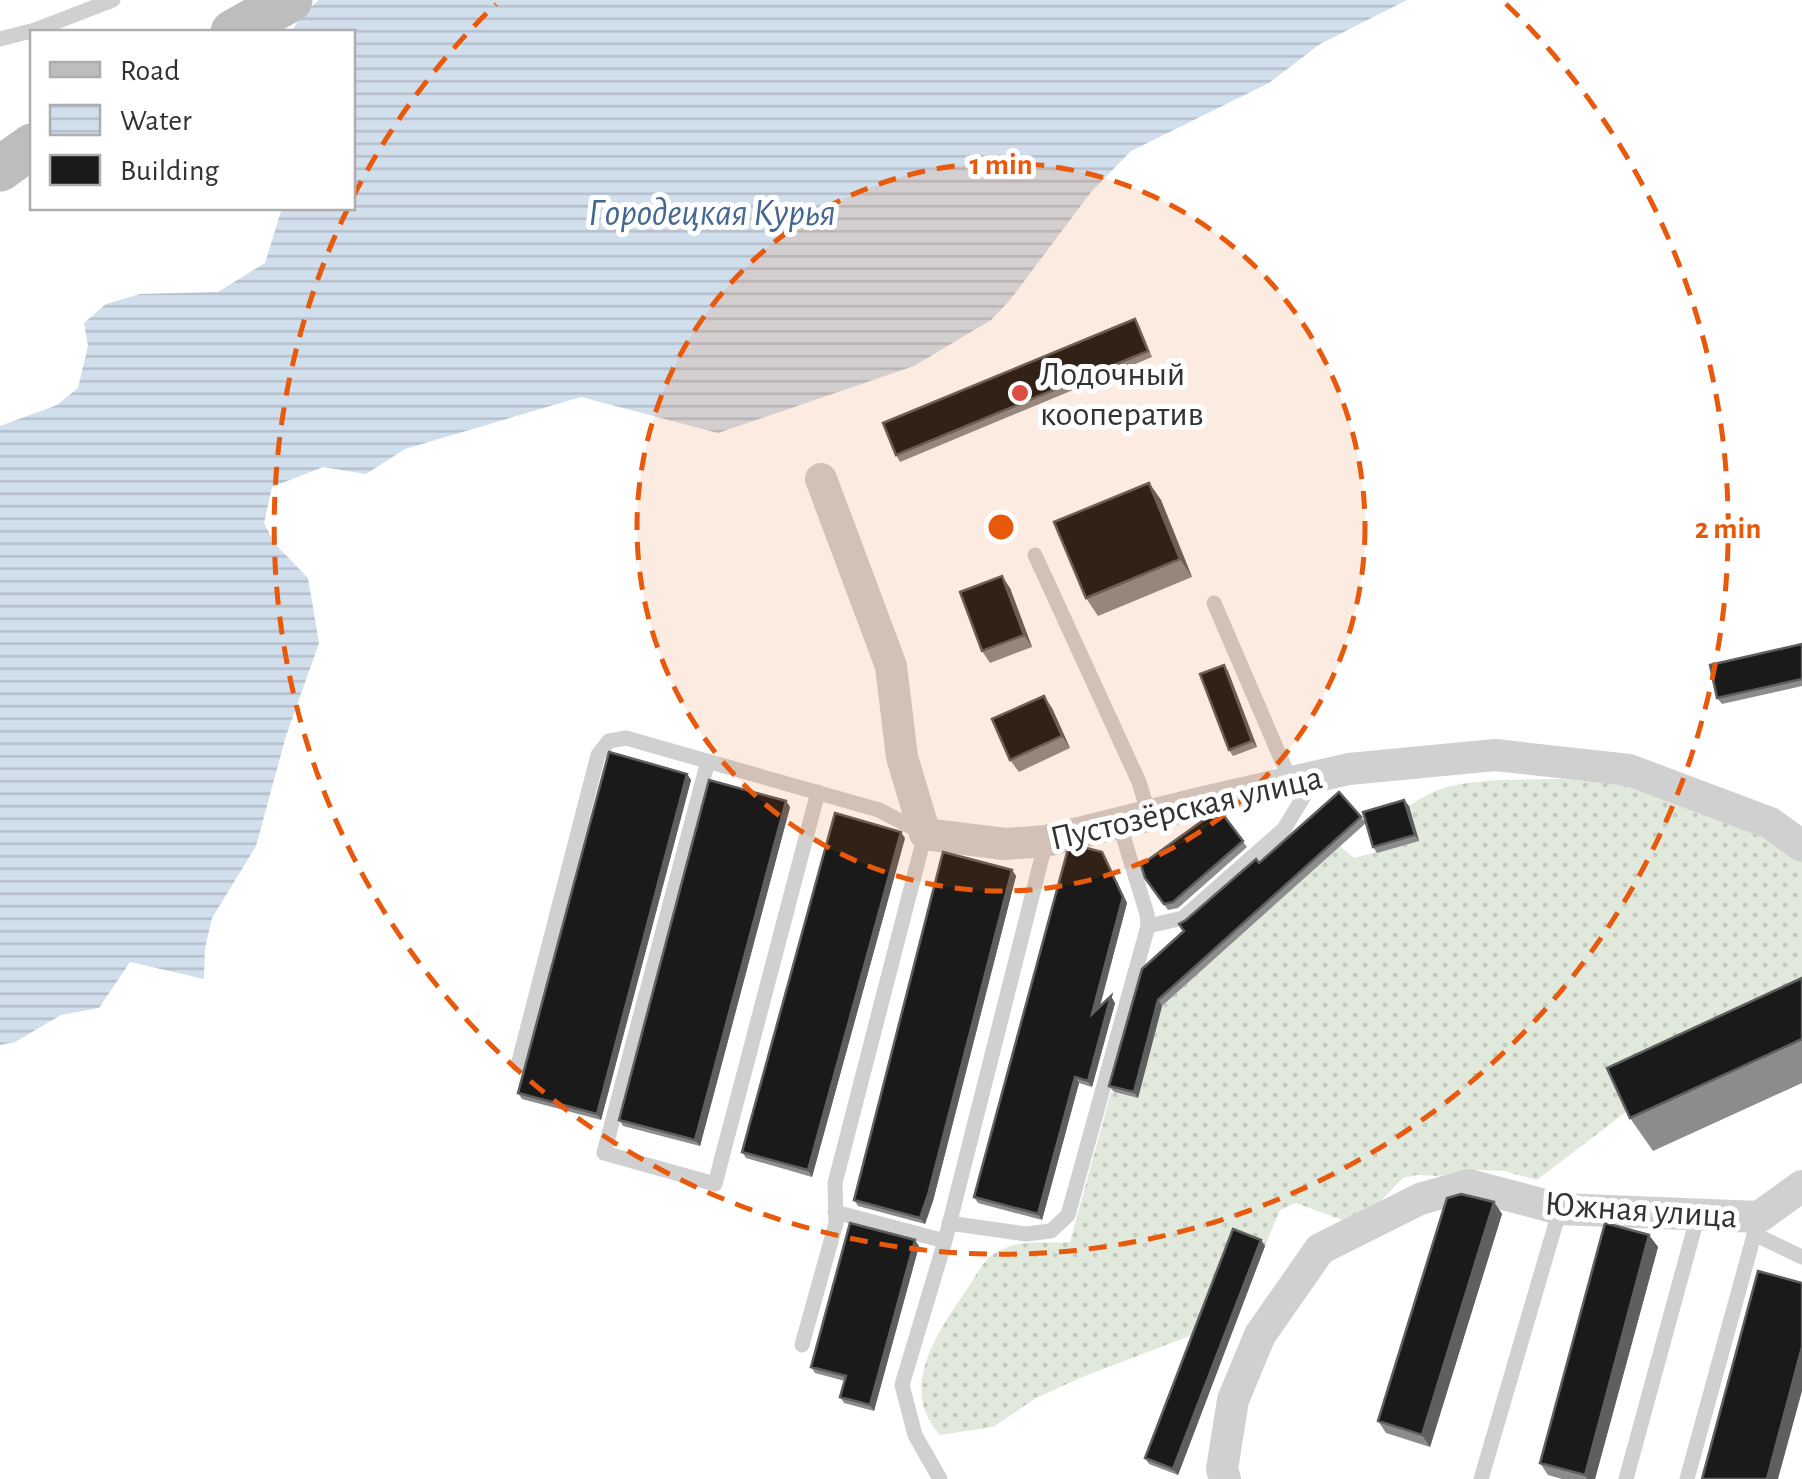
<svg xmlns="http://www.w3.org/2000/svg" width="1802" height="1479" font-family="'Alegreya Sans',sans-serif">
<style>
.grass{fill:url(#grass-dots)}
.water{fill:url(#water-rules)}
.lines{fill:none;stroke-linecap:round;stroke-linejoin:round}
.service{stroke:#d0d0d0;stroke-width:15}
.minor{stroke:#d0d0d0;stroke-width:32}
.secondary{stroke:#bdbdbd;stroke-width:45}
.wall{fill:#8c8c8c}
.shaded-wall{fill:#5f5f5f}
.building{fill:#1a1a1a;stroke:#5f5f5f;stroke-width:2.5}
.ring{fill:none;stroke:#e8590c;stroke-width:5;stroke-dasharray:18 12}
.poi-dot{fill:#db4f44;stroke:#fff;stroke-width:4}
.labels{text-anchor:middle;stroke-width:10;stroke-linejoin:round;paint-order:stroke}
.poi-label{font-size:35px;fill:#333;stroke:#fff;text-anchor:start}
.street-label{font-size:35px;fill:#333;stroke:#fff}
.water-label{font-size:38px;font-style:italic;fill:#456891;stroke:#fff}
.centre{fill:#e8590c;stroke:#fff;stroke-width:5}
.ring-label{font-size:30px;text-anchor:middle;font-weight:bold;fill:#e8590c;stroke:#fff;stroke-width:10;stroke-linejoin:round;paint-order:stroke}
</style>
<defs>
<pattern id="grass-dots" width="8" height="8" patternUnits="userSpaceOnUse" patternTransform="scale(2.5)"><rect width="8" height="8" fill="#e1e9dd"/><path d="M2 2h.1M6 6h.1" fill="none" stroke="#c2c8be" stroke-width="1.8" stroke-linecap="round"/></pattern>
<pattern id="water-rules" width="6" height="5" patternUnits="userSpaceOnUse" patternTransform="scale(2.5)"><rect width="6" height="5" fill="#d1deec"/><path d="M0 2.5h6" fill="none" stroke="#b4bfcb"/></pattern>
</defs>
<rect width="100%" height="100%" fill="#fff"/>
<!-- grass -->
<path class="grass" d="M 1561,779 L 1623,784 L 1755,833 L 1802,862 L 1802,1032 L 1626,1112 L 1537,1180 L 1504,1171 L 1479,1170 L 1438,1176 L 1417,1175 L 1403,1178 L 1371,1211 L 1347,1222 L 1296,1203 L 1280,1210 L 1265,1246 L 1237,1235 L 1200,1332 L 1085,1376 L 1036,1398 L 993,1427 L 940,1435 C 897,1388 938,1332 967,1289 C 975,1278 983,1260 995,1253 C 1020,1238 1043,1244 1070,1242 L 1111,1092 L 1138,1098 L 1162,1006 L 1340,846 L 1354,858 L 1418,841 L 1409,806 C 1421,798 1436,789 1451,786 C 1486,778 1525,780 1561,779 Z"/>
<!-- water -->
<path class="water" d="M 319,0 L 1407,0 L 1320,44 L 1269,83 L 1131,151 L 1091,192 L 1010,300 L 991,320 L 914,366 L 718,433 L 581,397 L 405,449 L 366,474 L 323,467 L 272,487 L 264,523 L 275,544 L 308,578 L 319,643 L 286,736 L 256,846 L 212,918 L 205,948 L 204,979 L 130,962 L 99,1008 L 61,1015 L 15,1042 L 0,1045 L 0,426 L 57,405 L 78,388 L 88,346 L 84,323 L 106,304 L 140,294 L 218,292 L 265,263 L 282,208 L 352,208 L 352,32 L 291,32 L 302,15 Z"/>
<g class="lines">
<!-- service -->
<path class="service" d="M 0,39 L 35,30 L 113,0
M 1035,555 L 1139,782 L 1149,815
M 1214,603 L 1291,782
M 708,761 L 604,1153 L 715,1184 L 818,792
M 1148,926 L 1183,918 L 1284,829 L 1313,781
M 518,1065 L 598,755 L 609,741 L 626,738 L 879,810 L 925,834 L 835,1183 L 836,1223 L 802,1345
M 835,1212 L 945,1241 L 1046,841
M 949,1223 L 1026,1234 L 1051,1231 L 1068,1215 L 1148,926 L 1147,914 L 1119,823
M 1754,1234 L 1802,1257
M 940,1479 L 915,1435 L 902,1385 L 945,1241
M 1481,1479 L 1560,1209
M 1626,1479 L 1698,1215
M 1687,1479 L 1759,1217"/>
<!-- minor -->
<path class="minor" d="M 821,479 L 891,666 L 902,757 L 925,834 L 1005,844 L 1046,841 L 1204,802 L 1349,769 L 1495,755 L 1629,770 L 1770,823 L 1802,846
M 1225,1479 L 1222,1469 L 1233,1400 L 1260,1335 L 1320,1249 L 1420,1199 L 1469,1185 L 1560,1209 L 1759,1217 L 1802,1186"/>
<!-- secondary -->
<path class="secondary" d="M 233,32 L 290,0
M 0,169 L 32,146"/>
</g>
<!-- wall -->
<path class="wall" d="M 1135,319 L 1139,325 L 1152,357 L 900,462 L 896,455 Z
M 1149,483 L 1161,500 L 1192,577 L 1098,616 L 1086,598 Z
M 1010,588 L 1032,647 L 990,663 L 982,651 Z
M 1802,644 L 1802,686 L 1722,704 L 1717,698 Z
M 1224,665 L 1228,671 L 1257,747 L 1233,756 L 1229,750 Z
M 1052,708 L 1070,748 L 1019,772 L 1010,760 Z
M 687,774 L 691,780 L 601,1120 L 522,1099 L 518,1093 Z
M 1404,800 L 1409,806 L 1419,841 L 1377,853 L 1373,847 Z
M 786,801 L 790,807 L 700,1146 L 623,1126 L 619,1120 Z
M 1221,812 L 1247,847 L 1178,908 L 1168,910 L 1145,878 Z
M 1361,817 L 1366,823 L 1162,1006 L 1138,1098 L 1114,1092 L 1109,1086 L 1184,931 L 1186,920 L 1259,863 Z
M 905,838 L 812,1177 L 746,1158 L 742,1152 Z
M 1106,858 L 1127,903 L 1100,1007 L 1115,1003 L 1092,1087 L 1079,1083 L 1042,1220 L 978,1203 L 974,1197 Z
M 1012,870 L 1016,876 L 933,1201 L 925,1224 L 858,1206 L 854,1200 Z
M 1802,978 L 1802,1083 L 1653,1151 L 1630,1118 Z
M 1494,1202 L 1502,1214 L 1430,1447 L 1386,1433 L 1378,1421 Z
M 1649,1235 L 1658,1247 L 1595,1479 L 1562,1479 L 1548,1475 L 1540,1463 Z
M 1261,1240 L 1265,1246 L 1178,1475 L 1149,1464 L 1145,1458 Z
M 919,1246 L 874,1411 L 844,1403 L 840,1397 L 845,1381 L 815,1373 L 811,1367 Z"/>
<!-- shaded-wall -->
<path class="shaded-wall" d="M 1149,483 L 1161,500 L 1192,577 L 1180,559 Z
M 1002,576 L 1010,588 L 1032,647 L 1024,635 Z
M 1224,665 L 1228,671 L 1257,747 L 1252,741 Z
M 1044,696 L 1052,708 L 1070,748 L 1062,736 Z
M 687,774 L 691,780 L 601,1120 L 597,1114 Z
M 1404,800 L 1409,806 L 1419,841 L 1415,835 Z
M 786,801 L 790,807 L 700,1146 L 695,1140 Z
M 901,832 L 905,838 L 812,1177 L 808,1170 Z
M 1102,852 L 1127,903 L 1096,1020 L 1092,1014 Z
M 1012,870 L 1016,876 L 933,1201 L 925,1224 L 920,1218 Z
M 1111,996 L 1115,1003 L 1092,1087 L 1088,1081 Z
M 1158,1000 L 1162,1006 L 1138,1098 L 1134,1092 Z
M 1075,1077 L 1079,1083 L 1042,1220 L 1038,1214 Z
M 1494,1202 L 1502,1214 L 1430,1447 L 1422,1435 Z
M 1649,1235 L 1658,1247 L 1595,1479 L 1587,1479 L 1585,1475 Z
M 915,1240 L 919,1246 L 874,1411 L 870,1405 Z
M 1261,1240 L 1265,1246 L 1178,1475 L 1173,1469 Z
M 1802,1347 L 1802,1391 L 1778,1479 L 1767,1479 Z"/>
<!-- building -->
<path class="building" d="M 1135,319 L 1148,351 L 896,455 L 883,423 Z
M 1149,483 L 1180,559 L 1086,598 L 1054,522 Z
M 1002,576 L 1024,635 L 982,651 L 960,592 Z
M 1802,644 L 1802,679 L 1717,698 L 1710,665 Z
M 1224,665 L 1252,741 L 1229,750 L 1200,674 Z
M 1044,696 L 1062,736 L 1010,760 L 992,719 Z
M 609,752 L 687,774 L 597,1114 L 518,1093 Z
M 709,780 L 786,801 L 695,1140 L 619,1120 Z
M 1339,792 L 1361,817 L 1158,1000 L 1134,1092 L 1109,1086 L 1142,969 L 1184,931 L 1179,924 L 1186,920 L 1256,859 L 1259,863 Z
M 1404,800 L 1415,835 L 1373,847 L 1363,812 Z
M 1221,812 L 1243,841 L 1173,902 L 1164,904 L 1145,878 L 1141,865 L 1212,814 Z
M 835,813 L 901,832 L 808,1170 L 742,1152 Z
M 1079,846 L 1102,852 L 1123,897 L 1092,1014 L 1111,996 L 1088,1081 L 1075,1077 L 1038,1214 L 974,1197 L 1068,849 Z
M 943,852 L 1012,870 L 928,1195 L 920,1218 L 854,1200 Z
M 1802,978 L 1802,1039 L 1630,1118 L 1607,1068 Z
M 1461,1194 L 1494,1202 L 1422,1435 L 1378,1421 L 1447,1198 Z
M 850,1223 L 915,1240 L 870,1405 L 840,1397 L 846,1376 L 811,1367 Z
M 1605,1223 L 1649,1235 L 1585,1475 L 1540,1463 Z
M 1233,1229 L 1261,1240 L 1173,1469 L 1145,1458 Z
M 1758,1271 L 1802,1283 L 1802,1347 L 1767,1479 L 1702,1479 Z"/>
<!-- distance rings -->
<circle cx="1001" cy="527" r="364" fill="#e8590c" fill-opacity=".12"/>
<g class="ring">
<circle cx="1001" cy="527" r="364"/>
<path d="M353 197A727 727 0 0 1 496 4M1506 4A727 727 0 1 1 348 208"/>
</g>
<!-- markers -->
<circle class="poi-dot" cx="1020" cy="393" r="10"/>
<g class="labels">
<!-- poi labels -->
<g class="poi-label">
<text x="1040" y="385">Лодочный<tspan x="1040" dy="40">кооператив</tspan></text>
</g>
<!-- street labels -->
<g class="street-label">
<text transform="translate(1186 807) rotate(-13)" y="12">Пустозёрская улица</text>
<text transform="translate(1641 1209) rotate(4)" y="12">Южная улица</text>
</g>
<!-- water labels -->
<g class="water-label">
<text x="712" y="225">Городецкая Курья</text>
</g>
</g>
<circle cx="1001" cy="527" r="15" class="centre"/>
<g class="ring-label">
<text x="1001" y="174">1 min</text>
<text x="1728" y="538">2 min</text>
</g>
<!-- legend -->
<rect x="30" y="30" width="325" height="180" fill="#ffffff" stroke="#adadad" stroke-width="2.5"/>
<rect x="50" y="62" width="50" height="15" fill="#bdbdbd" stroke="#adadad" stroke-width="2.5"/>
<text x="120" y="80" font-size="30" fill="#333333">Road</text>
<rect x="50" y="105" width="50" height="30" fill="url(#water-rules)" stroke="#adadad" stroke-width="2.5"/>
<text x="120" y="130" font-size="30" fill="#333333">Water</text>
<rect x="50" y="155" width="50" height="30" fill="#1a1a1a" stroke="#adadad" stroke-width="2.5"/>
<text x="120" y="180" font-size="30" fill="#333333">Building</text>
</svg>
